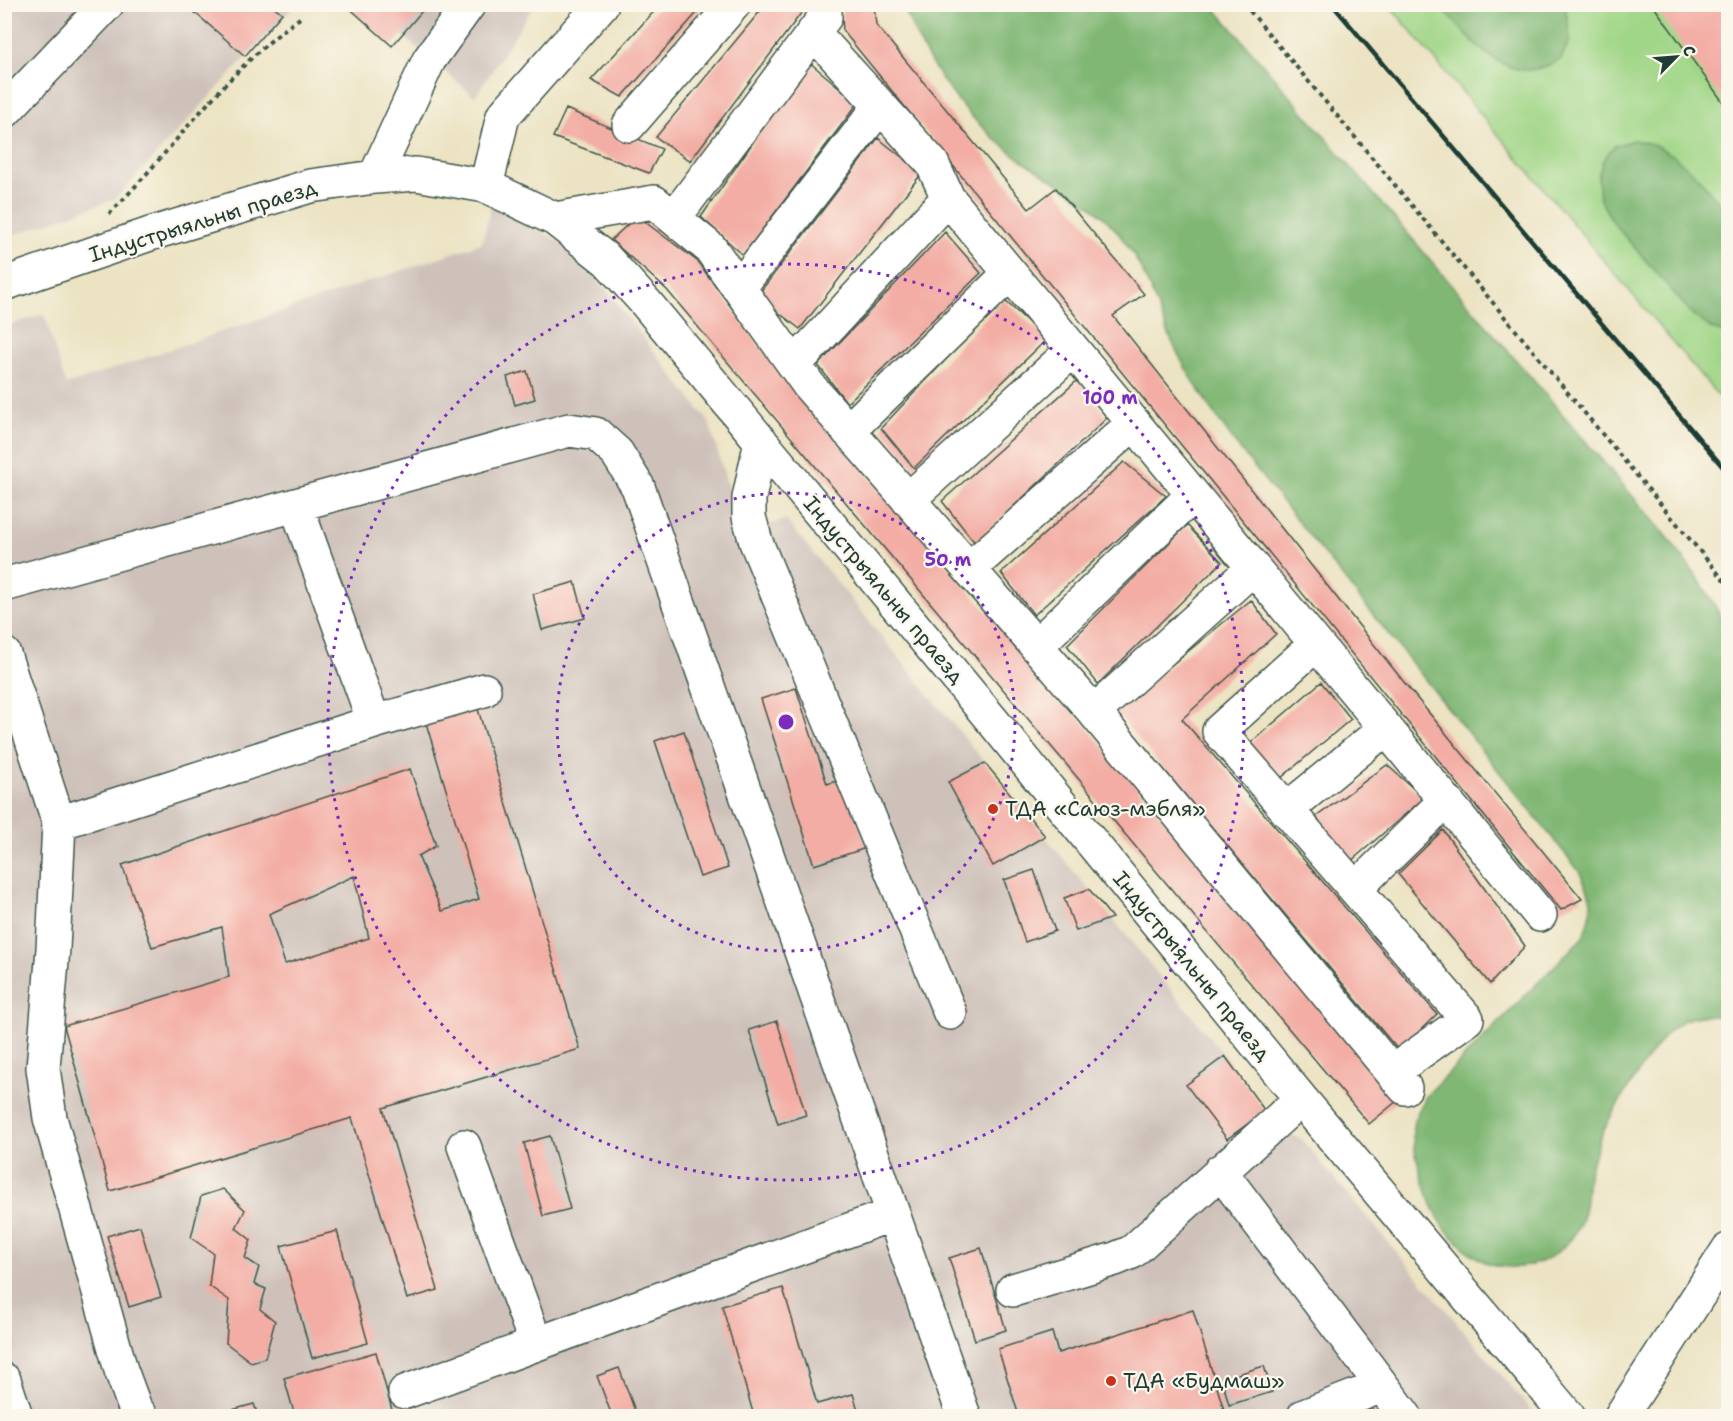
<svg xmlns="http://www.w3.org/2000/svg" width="1733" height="1421" font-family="'Shantell Sans',sans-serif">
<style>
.industrial{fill:#cec1ba}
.green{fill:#a0d687;stroke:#608a5e;stroke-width:1.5}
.forest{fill:#80b774;stroke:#507a54;stroke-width:1.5}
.building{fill:#f3ada4;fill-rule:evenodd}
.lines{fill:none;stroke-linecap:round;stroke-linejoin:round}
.minor-casing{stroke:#3e5649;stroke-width:36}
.path{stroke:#3e5649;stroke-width:4;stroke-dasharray:4.5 4.5;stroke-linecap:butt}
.minor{stroke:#fff;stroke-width:33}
.rail{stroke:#1f3d34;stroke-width:4.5}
.ring{fill:none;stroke:#7b2cbf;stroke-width:3;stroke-dasharray:3 6}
.poi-dot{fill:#c8321e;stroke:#fbf7ec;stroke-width:2}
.labels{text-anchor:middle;stroke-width:4.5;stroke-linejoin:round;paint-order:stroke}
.street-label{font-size:21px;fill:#1f3d34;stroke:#fbf7ec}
.poi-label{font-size:21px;fill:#1f3d34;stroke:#fbf7ec;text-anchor:start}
.centre{fill:#7b2cbf;stroke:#fbf7ec;stroke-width:3}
.ring-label{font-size:18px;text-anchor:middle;font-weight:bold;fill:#7b2cbf;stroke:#fbf7ec;stroke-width:4.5;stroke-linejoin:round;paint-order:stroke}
</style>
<rect width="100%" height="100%" fill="#fbf7ec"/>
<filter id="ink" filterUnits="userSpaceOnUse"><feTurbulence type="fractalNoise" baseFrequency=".0167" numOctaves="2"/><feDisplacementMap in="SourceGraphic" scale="12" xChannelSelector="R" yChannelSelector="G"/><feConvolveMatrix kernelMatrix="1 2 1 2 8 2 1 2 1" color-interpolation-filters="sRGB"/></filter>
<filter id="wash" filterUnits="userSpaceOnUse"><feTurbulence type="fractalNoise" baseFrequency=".008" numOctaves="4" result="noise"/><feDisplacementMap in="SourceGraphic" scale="24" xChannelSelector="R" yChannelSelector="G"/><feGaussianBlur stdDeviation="1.35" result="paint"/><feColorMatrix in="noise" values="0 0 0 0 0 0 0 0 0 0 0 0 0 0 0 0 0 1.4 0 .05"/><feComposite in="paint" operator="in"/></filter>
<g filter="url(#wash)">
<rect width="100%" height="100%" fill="#ece3c3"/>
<!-- industrial -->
<path class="industrial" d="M 4,5 L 295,5 L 115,199 L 5,238 Z
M 345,5 L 534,5 L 475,97 L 402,35 L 392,46 Z
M 491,206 L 518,216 L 578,254 L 709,422 L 741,532 L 786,520 L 1225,1056 L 1265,1111 L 1284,1133 L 1300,1138 L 1536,1416 L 5,1416 L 4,327 L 44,314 L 66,385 L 482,243 Z"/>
<!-- green -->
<path class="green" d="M 1389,5 L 1728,5 L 1728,408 Z"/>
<!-- forest -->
<path class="forest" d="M 903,5 L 1212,5 L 1665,534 C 1689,565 1712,596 1728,631 L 1728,1019 C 1711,1014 1692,1014 1676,1025 C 1656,1040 1605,1121 1597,1146 C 1594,1156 1590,1167 1588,1177 C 1586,1196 1587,1212 1577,1230 C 1560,1260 1524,1274 1491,1264 C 1473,1259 1460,1244 1448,1232 C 1431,1213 1408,1145 1414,1121 C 1417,1112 1423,1104 1426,1096 L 1583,937 C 1596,907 1593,899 1579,871 L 1238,447 C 1216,416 1194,386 1177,352 C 1158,314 1148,272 1122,238 C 1093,198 1048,181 1011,152 C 962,115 924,62 903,5 Z
M 1440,5 L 1565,5 L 1570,39 L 1561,59 C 1555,62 1548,66 1540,68 C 1501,81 1462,31 1440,5 Z
M 1634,140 L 1653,144 L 1673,155 L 1699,178 L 1728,214 L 1728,334 L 1712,329 L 1693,315 L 1615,225 L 1600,200 L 1598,177 L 1603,160 L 1614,146 Z"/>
<g id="blocks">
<!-- building -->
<path class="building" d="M 345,4 L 428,4 L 392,46 Z
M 766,4 L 808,4 L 690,161 L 656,137 Z
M 841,4 L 874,4 L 876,25 L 1029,209 L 1056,188 L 1144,294 L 1113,316 L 1411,691 L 1582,899 L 1561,910 L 843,31 Z
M 1652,4 L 1718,4 L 1728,19 L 1728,109 Z
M 186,5 L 272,5 L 282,13 L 245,56 Z
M 660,5 L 704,5 L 622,97 L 591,80 Z
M 809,62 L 858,103 L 743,255 L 701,217 Z
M 566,109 L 662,149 L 649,173 L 553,137 Z
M 878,138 L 922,173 L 800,329 L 757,296 Z
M 637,216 L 697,261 L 793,390 L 1059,693 L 1397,1101 L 1369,1124 L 667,290 L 611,240 Z
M 945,232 L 981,273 L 847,403 L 818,365 Z
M 1003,299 L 1047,339 L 914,468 L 881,428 Z
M 527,371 L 535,399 L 515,405 L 507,377 Z
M 1080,378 L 1107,418 L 975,543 L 942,501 Z
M 1124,462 L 1166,496 L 1034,615 L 1001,573 Z
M 1187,525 L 1222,562 L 1098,684 L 1067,645 Z
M 575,582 L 585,618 L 542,630 L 533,594 Z
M 1251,600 L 1276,634 L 1182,719 L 1437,1014 L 1399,1051 L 1115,711 Z
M 1321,682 L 1351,719 L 1281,778 L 1247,746 Z
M 796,688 L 827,784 L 843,779 L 866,848 L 814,865 L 761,699 Z
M 477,706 L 580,1049 L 383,1108 L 438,1290 L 407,1299 L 352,1118 L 110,1191 L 64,1026 L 229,977 L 222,927 L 152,947 L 122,865 L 410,769 L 436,846 L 418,856 L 442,911 L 479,899 L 426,723 ZM 354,876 L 369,938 L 285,964 L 269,914 Z
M 684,731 L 728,868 L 700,877 L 655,741 Z
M 985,763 L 1045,836 L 993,866 L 948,782 Z
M 1387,765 L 1424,798 L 1350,862 L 1316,817 Z
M 1443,830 L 1525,946 L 1490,984 L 1398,874 Z
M 1034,870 L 1055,931 L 1025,942 L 1004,880 Z
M 1089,889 L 1112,918 L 1076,931 L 1064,898 Z
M 777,1021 L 806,1115 L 778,1124 L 749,1030 Z
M 1225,1056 L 1265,1111 L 1227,1139 L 1186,1085 Z
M 550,1136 L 570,1209 L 543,1216 L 524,1143 Z
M 223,1189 L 245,1210 L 236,1228 L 251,1240 L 245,1258 L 259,1267 L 254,1284 L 266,1289 L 260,1309 L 275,1321 L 265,1358 L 251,1362 L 226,1343 L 229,1300 L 209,1286 L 213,1253 L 191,1238 L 201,1196 Z
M 140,1226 L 161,1297 L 129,1307 L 107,1236 Z
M 337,1231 L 368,1343 L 312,1358 L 281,1246 Z
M 981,1248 L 1006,1330 L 975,1340 L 949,1258 Z
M 783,1288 L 817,1404 L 853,1394 L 860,1416 L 754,1416 L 722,1306 Z
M 1193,1310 L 1224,1410 L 1203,1416 L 1019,1416 L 998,1349 L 1052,1332 L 1058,1353 Z
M 376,1352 L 392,1410 L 370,1416 L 295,1416 L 284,1378 Z
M 1264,1366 L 1272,1392 L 1229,1405 L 1222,1379 Z
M 619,1368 L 637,1416 L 612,1416 L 597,1376 Z
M 254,1404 L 258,1416 L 210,1416 Z"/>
</g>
</g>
<g filter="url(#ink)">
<use href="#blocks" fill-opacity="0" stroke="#3e5649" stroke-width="1.5"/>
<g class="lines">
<defs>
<path id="minor" d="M 814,33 L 932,163 L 948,198 L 1540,915
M 4,112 L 107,4
M 629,125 L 734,4
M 375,177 L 429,60 L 469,4
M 486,186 L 503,116 L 602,4
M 674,218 L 825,17 L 825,4
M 555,219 L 654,202 L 710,248 L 810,387 L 1094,712 L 1405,1088
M 4,284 L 150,234 L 310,186 L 375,177 L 416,174 L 486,186 L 555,219 L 607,260 L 646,303 L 996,725 L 1301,1099 L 1568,1416
M 739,288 L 880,106
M 794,365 L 948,198
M 848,431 L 1010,273
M 761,441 L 749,498 L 749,517 L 756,542 L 950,1013
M 908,500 L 1073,350
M 296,505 L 374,722 L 484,690
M 969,569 L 1134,423
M 4,585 L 569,430 L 596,434 L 617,453 L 638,487 L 964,1416
M 1316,644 L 1219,731 L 1467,1019 L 1392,1072
M 1036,646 L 1193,495
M 4,654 L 59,823 L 374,722
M 1094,712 L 1253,568
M 1286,810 L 1386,728
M 59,823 L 53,949 L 43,1068 L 50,1118 L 121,1370 L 135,1408 L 141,1416
M 1355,889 L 1445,801
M 464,1146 L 536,1344
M 1220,1171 L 1405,1416
M 1013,1290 L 1115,1259 L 1132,1252 L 1301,1099
M 4,1380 L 16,1416
M 405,1392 L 893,1214
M 1304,1416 L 1382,1386
M 1621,1416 L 1728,1250"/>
</defs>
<!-- minor casing -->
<use href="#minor" class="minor-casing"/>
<!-- path -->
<path class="path" d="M 1244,4 L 1728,585
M 109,214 C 174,149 225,71 300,18"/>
<!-- minor -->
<use href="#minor" class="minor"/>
<!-- rail -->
<path class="rail" d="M 1332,4 L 1728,473"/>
</g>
</g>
<!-- distance rings -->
<g class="ring">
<circle cx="786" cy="722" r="229"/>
<circle cx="786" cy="722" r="458"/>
</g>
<!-- markers -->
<g class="poi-dot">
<circle cx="993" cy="809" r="6"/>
<circle cx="1111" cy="1381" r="6"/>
</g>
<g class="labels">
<!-- street labels -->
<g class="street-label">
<text transform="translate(203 221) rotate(-17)" y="7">Індустрыяльны праезд</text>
<text transform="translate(884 590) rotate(50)" y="7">Індустрыяльны праезд</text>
<text transform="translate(1192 966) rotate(51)" y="7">Індустрыяльны праезд</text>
</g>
<!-- poi labels -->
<g class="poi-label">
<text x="1005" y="816">ТДА «Саюз-мэбля»</text>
<text x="1123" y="1388">ТДА «Будмаш»</text>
</g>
</g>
<circle cx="786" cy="722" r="9" class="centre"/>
<g class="ring-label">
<text x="1110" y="404">100 m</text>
<text x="948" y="566">50 m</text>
</g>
<!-- margin -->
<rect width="1733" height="1421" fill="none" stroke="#fbf7ec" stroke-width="24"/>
<!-- north arrow -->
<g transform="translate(1676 57) rotate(65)" stroke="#fbf7ec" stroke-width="4.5" paint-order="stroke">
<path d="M0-4.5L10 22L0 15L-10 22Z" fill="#1f3d34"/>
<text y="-9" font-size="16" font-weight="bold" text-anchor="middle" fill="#1f3d34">С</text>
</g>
</svg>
